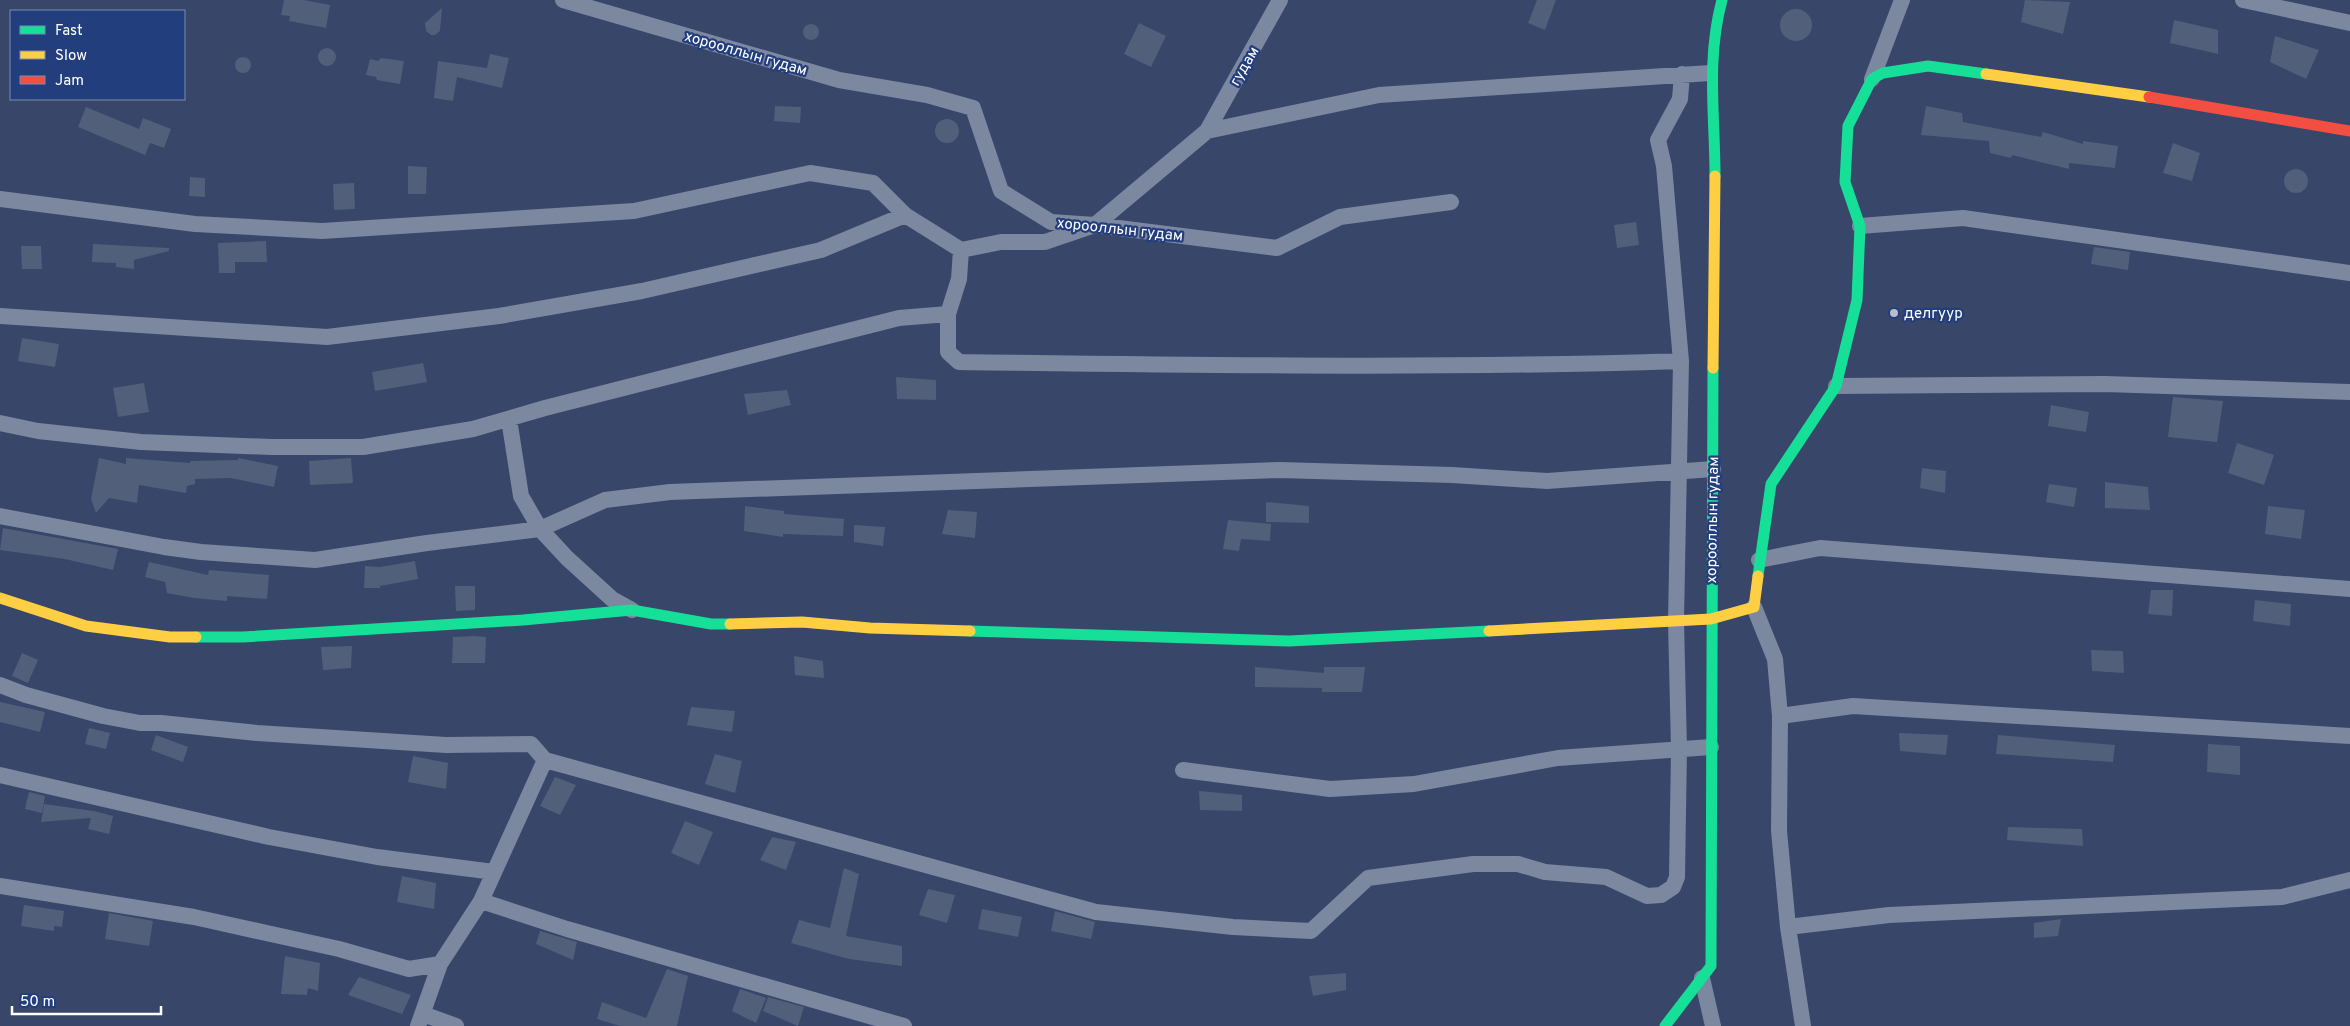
<svg xmlns="http://www.w3.org/2000/svg" width="2350" height="1026" font-family="Overpass,sans-serif">
<style>
.building{fill:#525f7a}
.lines{fill:none;stroke-linecap:round;stroke-linejoin:round}
.street{stroke:#7c87a0;stroke-width:16}
.fast{stroke:#16e098;stroke-width:11}
.slow{stroke:#ffcf43;stroke-width:11}
.jam{stroke:#f24e42;stroke-width:11}
.poi-dot{fill:#b9beca;stroke:#233e7d;stroke-width:2}
.labels{text-anchor:middle;stroke-width:4.5;stroke-linejoin:round;paint-order:stroke}
.street-label{font-size:15px;fill:#fff;stroke:#233e7d}
.poi-label{font-size:15px;fill:#fff;stroke:#233e7d;text-anchor:start}
</style>
<rect width="100%" height="100%" fill="#374669"/>
<!-- building -->
<path class="building" d="M 284,0 L 304,0 L 330,5 L 326,28 L 289,21 L 290,16 L 281,15 Z
M 1537,0 L 1556,0 L 1545,30 L 1528,23 Z
M 2025,0 L 2070,2 L 2063,34 L 2021,22 Z
M 442,8 L 440,31 L 435,35 L 431,35 L 426,31 L 425,23 Z
M1780 25a16 16 0 1 1 32 0a16 16 0 1 1-32 0Z
M 2174,20 L 2218,30 L 2218,54 L 2170,43 Z
M 1139,23 L 1166,36 L 1151,67 L 1124,54 Z
M803 32a8 8 0 1 1 16 0a8 8 0 1 1-16 0Z
M 2275,36 L 2319,50 L 2306,79 L 2270,62 Z
M318 57a9 9 0 1 1 18 0a9 9 0 1 1-18 0Z
M 490,54 L 509,58 L 502,88 L 457,77 L 453,101 L 434,98 L 438,61 L 487,68 Z
M235 65a8 8 0 1 1 16 0a8 8 0 1 1-16 0Z
M 381,58 L 404,61 L 400,84 L 377,80 L 376,77 L 366,75 L 370,59 L 378,61 Z
M 775,106 L 801,107 L 800,123 L 774,121 Z
M 1926,106 L 1962,113 L 1963,122 L 2041,137 L 2043,132 L 2083,144 L 2083,141 L 2118,146 L 2115,168 L 2069,163 L 2069,169 L 2012,155 L 2011,158 L 1990,153 L 1989,141 L 1921,135 Z
M 86,107 L 139,129 L 143,118 L 171,129 L 164,148 L 150,143 L 145,155 L 78,127 Z
M935 131a12 12 0 1 1 24 0a12 12 0 1 1-24 0Z
M 2173,143 L 2200,153 L 2192,181 L 2163,173 Z
M 408,166 L 427,167 L 426,194 L 408,194 Z
M2284 181a12 12 0 1 1 24 0a12 12 0 1 1-24 0Z
M 190,177 L 205,178 L 205,197 L 189,196 Z
M 354,183 L 355,209 L 334,210 L 333,184 Z
M 1636,222 L 1639,245 L 1617,248 L 1614,225 Z
M 266,241 L 267,262 L 235,262 L 235,273 L 219,273 L 218,243 Z
M 93,244 L 169,248 L 169,251 L 134,260 L 134,269 L 116,267 L 116,263 L 92,262 Z
M 21,246 L 41,246 L 42,269 L 22,269 Z
M 2094,247 L 2130,252 L 2128,270 L 2091,264 Z
M 22,338 L 59,344 L 55,367 L 18,361 Z
M 423,363 L 427,382 L 375,391 L 372,372 Z
M 896,377 L 936,380 L 936,400 L 897,399 Z
M 144,383 L 149,412 L 118,417 L 113,388 Z
M 787,390 L 791,405 L 748,415 L 744,394 Z
M 2173,397 L 2223,401 L 2217,442 L 2168,437 Z
M 2051,405 L 2089,412 L 2086,432 L 2048,426 Z
M 2237,443 L 2274,455 L 2264,485 L 2228,473 Z
M 99,458 L 126,464 L 126,458 L 190,463 L 190,461 L 238,460 L 238,458 L 278,466 L 274,487 L 231,478 L 195,479 L 195,484 L 187,486 L 186,493 L 139,485 L 137,503 L 109,498 L 96,513 L 91,499 Z
M 351,458 L 353,483 L 310,485 L 309,461 Z
M 1922,468 L 1946,471 L 1945,493 L 1920,488 Z
M 2105,482 L 2148,487 L 2150,510 L 2105,508 Z
M 2049,484 L 2077,488 L 2074,507 L 2046,502 Z
M 1266,502 L 1309,506 L 1309,523 L 1266,522 Z
M 745,506 L 784,511 L 784,514 L 844,519 L 843,536 L 783,534 L 783,537 L 744,531 Z
M 2268,506 L 2305,510 L 2301,539 L 2265,534 Z
M 948,510 L 977,512 L 975,538 L 942,534 Z
M 1228,520 L 1271,524 L 1270,541 L 1241,539 L 1239,551 L 1223,549 Z
M 854,525 L 885,527 L 883,546 L 854,542 Z
M 3,528 L 118,549 L 113,570 L 65,559 L 0,550 Z
M 415,561 L 418,579 L 380,586 L 380,588 L 364,588 L 365,566 L 380,567 Z
M 149,562 L 208,575 L 209,570 L 269,575 L 267,599 L 227,596 L 227,601 L 194,598 L 167,593 L 165,582 L 145,577 Z
M 455,586 L 475,586 L 475,610 L 456,611 Z
M 2151,590 L 2173,590 L 2172,616 L 2148,614 Z
M 2255,600 L 2291,604 L 2290,626 L 2253,621 Z
M 475,636 L 486,637 L 485,663 L 452,663 L 453,637 Z
M 352,646 L 351,668 L 323,670 L 321,647 Z
M 2091,650 L 2123,651 L 2124,673 L 2092,671 Z
M 22,653 L 38,660 L 28,683 L 12,676 Z
M 794,656 L 823,661 L 824,678 L 795,675 Z
M 1255,667 L 1324,673 L 1324,667 L 1365,667 L 1362,692 L 1322,692 L 1322,688 L 1255,687 Z
M 0,702 L 45,712 L 40,732 L 0,722 Z
M 691,707 L 735,711 L 732,732 L 687,725 Z
M 89,728 L 110,733 L 106,749 L 85,744 Z
M 1899,733 L 1948,735 L 1946,755 L 1900,751 Z
M 156,735 L 188,747 L 183,762 L 151,750 Z
M 1998,735 L 2115,745 L 2113,762 L 1996,754 Z
M 2208,744 L 2240,746 L 2240,775 L 2207,772 Z
M 715,754 L 742,761 L 735,793 L 705,784 Z
M 413,756 L 448,763 L 446,789 L 408,782 Z
M 555,777 L 576,785 L 560,815 L 540,806 Z
M 1199,791 L 1242,795 L 1242,811 L 1200,810 Z
M 29,792 L 45,796 L 42,813 L 25,809 Z
M 44,804 L 94,811 L 113,816 L 109,834 L 88,829 L 91,818 L 41,822 Z
M 685,821 L 713,832 L 699,865 L 671,853 Z
M 2008,827 L 2082,829 L 2083,846 L 2007,840 Z
M 772,837 L 796,842 L 786,870 L 760,860 Z
M 844,868 L 859,874 L 846,936 L 902,946 L 902,966 L 849,959 L 791,943 L 799,920 L 830,928 Z
M 402,876 L 436,883 L 434,909 L 397,902 Z
M 928,889 L 955,895 L 947,923 L 919,915 Z
M 24,905 L 64,911 L 62,927 L 54,926 L 54,931 L 21,926 Z
M 982,909 L 1022,917 L 1018,937 L 978,929 Z
M 1055,911 L 1095,922 L 1091,939 L 1051,931 Z
M 109,913 L 153,921 L 149,946 L 105,939 Z
M 2061,919 L 2058,936 L 2034,938 L 2034,923 Z
M 540,931 L 577,942 L 573,960 L 536,944 Z
M 285,956 L 320,963 L 318,991 L 308,988 L 307,995 L 281,994 Z
M 667,969 L 688,976 L 677,1026 L 620,1026 L 597,1019 L 602,1002 L 646,1018 Z
M 1346,973 L 1346,990 L 1313,996 L 1309,976 Z
M 359,977 L 411,995 L 402,1014 L 348,995 Z
M 740,989 L 766,998 L 756,1023 L 732,1011 Z
M 768,997 L 804,1007 L 798,1026 L 763,1011 Z"/>
<g class="lines">
<!-- street -->
<path class="street" d="M 563,0 L 839,80 L 927,95 L 973,108 L 1001,191 L 1051,222 L 1095,225 L 1277,248 L 1340,217 L 1451,202
M 2243,0 L 2350,23
M 1872,79 L 1902,0
M 1207,131 L 1280,0
M 0,199 L 195,224 L 322,231 L 634,211 L 810,173 L 873,183 L 905,215 L 961,250 L 1001,242 L 1045,242 L 1095,225 L 1207,131 L 1379,95 L 1710,73
M 1860,226 L 1963,218 L 2350,273
M 0,316 L 327,337 L 499,316 L 642,291 L 821,250 L 905,215
M 1681,361 L 1664,166 L 1658,140 L 1680,99 L 1682,74
M 1836,386 L 2105,384 L 2350,392
M 509,419 L 521,496 L 540,529 L 567,558 L 612,599 L 632,610
M 0,423 L 38,431 L 141,442 L 272,447 L 363,447 L 473,429 L 545,408 L 899,318 L 948,314 L 959,279 L 961,250
M 0,516 L 164,547 L 201,552 L 315,560 L 427,543 L 540,529 L 605,500 L 670,492 L 1280,470 L 1452,475 L 1547,481 L 1713,469
M 1759,560 L 1820,548 L 2350,589
M 1754,607 L 1775,659 L 1780,716
M 0,685 L 26,695 L 103,716 L 140,723 L 161,723 L 257,733 L 446,745 L 531,744 L 545,760 L 481,901 L 440,964 L 418,1026
M 2350,736 L 1853,706 L 1780,716 L 1779,831 L 1788,927 L 1889,915 L 2282,897 L 2350,880
M 545,760 L 1096,912 L 1233,927 L 1311,931 L 1368,878 L 1473,864 L 1518,864 L 1545,872 L 1606,877 L 1647,896 L 1661,895 L 1673,887 L 1677,877 L 1679,749 L 1676,621 L 1681,361 C 1440,369 1199,365 959,362 L 948,352 L 948,314
M 1183,770 L 1330,789 L 1414,784 L 1558,758 L 1711,747
M 0,775 L 269,837 L 377,857 L 494,872
M 0,886 L 194,917 L 339,949 L 409,969 L 440,964
M 481,901 L 567,929 L 904,1026
M 1788,927 L 1803,1026
M 1702,978 L 1713,1026
M 423,1014 L 456,1026"/>
<!-- fast -->
<path class="fast" d="M 1715,176 C 1715,116 1706,59 1722,0
M 1758,576 L 1771,484 L 1836,386 L 1857,300 L 1860,226 L 1845,182 L 1848,126 L 1872,79 L 1883,73 L 1928,66 L 1986,74
M 970,631 L 1289,641 L 1489,631
M 196,637 L 243,637 L 523,620 L 632,610 L 711,624 L 730,624
M 1665,1026 L 1711,966 L 1713,368"/>
<!-- slow -->
<path class="slow" d="M 1986,74 L 2149,97
M 1713,368 L 1715,176
M 0,598 L 86,626 L 170,637 L 196,637
M 730,624 L 802,622 L 870,628 L 970,631
M 1489,631 L 1711,619 L 1754,607 L 1758,576"/>
<!-- jam -->
<path class="jam" d="M 2149,97 L 2350,131"/>
</g>
<!-- markers -->
<circle class="poi-dot" cx="1894" cy="313" r="5"/>
<g class="labels">
<!-- street labels -->
<g class="street-label">
<text transform="translate(746 53) rotate(16)" y="5">хорооллын гудам</text>
<text transform="translate(1244 66) rotate(-60)" y="5">гудам</text>
<text transform="translate(1120 229) rotate(6)" y="5">хорооллын гудам</text>
<text transform="translate(1712 520) rotate(-89)" y="5">хорооллын гудам</text>
</g>
<!-- poi labels -->
<g class="poi-label">
<text x="1904" y="318">делгуур</text>
</g>
</g>
<!-- legend -->
<rect x="10" y="10" width="175" height="90" fill="#233e7d" stroke="#7b8bb1"/>
<rect x="20" y="26" width="25" height="8" fill="#16e098" stroke="#7b8bb1"/>
<text x="55" y="35" font-size="15" fill="#ffffff">Fast</text>
<rect x="20" y="51" width="25" height="8" fill="#ffcf43" stroke="#7b8bb1"/>
<text x="55" y="60" font-size="15" fill="#ffffff">Slow</text>
<rect x="20" y="76" width="25" height="8" fill="#f24e42" stroke="#7b8bb1"/>
<text x="55" y="85" font-size="15" fill="#ffffff">Jam</text>
<!-- scale -->
<path d="M12 1006v8h149v-8" fill="none" stroke="#ffffff" stroke-width="2.5"/>
<text x="20" y="1006" font-size="15" fill="#ffffff" stroke="#233e7d" stroke-width="4" paint-order="stroke">50 m</text>
</svg>
